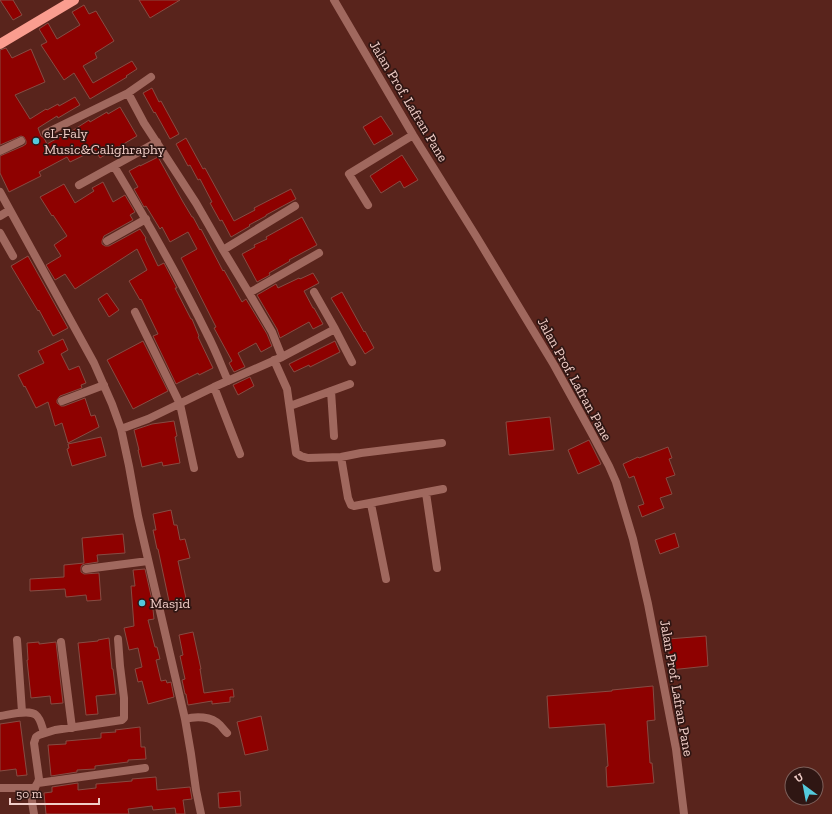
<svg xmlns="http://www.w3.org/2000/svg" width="832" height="814" font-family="'Zilla Slab',serif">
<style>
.building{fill:#8e0100;stroke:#874c43}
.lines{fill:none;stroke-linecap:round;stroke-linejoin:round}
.street{stroke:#a0685e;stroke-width:8}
.primary{stroke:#fa9d8f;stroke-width:10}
.poi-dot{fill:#54cadd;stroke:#2f1613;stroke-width:1.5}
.labels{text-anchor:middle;stroke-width:3.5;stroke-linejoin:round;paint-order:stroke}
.street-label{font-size:14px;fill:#f1cec8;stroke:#2f1613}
.poi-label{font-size:14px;fill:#f1cec8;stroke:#2f1613;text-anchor:start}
</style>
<rect width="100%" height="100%" fill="#59241c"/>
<!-- building -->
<path class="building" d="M 0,0 L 13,0 L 22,15 L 13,20 Z
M 139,0 L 180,0 L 150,18 Z
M 84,5 L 89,14 L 96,11 L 114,41 L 95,53 L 97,58 L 83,66 L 93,83 L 132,61 L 137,69 L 126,76 L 127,77 L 90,99 L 74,73 L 64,80 L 41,45 L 47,42 L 39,29 L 48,23 L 57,39 L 80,25 L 72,12 Z
M 6,48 L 12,58 L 31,49 L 45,82 L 15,95 L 30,119 L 46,109 L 47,110 L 58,104 L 59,106 L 75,97 L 80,105 L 58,118 L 57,116 L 38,128 L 41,136 L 44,138 L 47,144 L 63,135 L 64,136 L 89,120 L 90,122 L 107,112 L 108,114 L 120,107 L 137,136 L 100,158 L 95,150 L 70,162 L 67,157 L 39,172 L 41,176 L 9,192 L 0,173 L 0,156 L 23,146 L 26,144 L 26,141 L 24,137 L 21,136 L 0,145 L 0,50 Z
M 152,88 L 159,102 L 161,101 L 179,134 L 170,139 L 155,112 L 154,113 L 143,93 Z
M 381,116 L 393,134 L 374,145 L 363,127 Z
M 186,138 L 203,169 L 205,168 L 234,221 L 255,210 L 254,208 L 291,189 L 296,199 L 266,215 L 266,216 L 249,225 L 250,226 L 231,237 L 222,220 L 220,221 L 210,203 L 212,202 L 200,179 L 198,180 L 190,165 L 188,166 L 176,144 Z
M 402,155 L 418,180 L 404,188 L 400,181 L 381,193 L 370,176 Z
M 158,157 L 183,202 L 192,217 L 193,217 L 200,230 L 201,229 L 223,271 L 224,270 L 242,302 L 246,299 L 267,334 L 271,344 L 272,346 L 261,352 L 256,343 L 238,353 L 245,367 L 234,372 L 229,363 L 232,361 L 214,328 L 216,327 L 181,258 L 197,249 L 188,232 L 170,242 L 162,227 L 160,229 L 146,206 L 144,207 L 134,189 L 138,187 L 129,171 L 140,165 L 140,166 Z
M 103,182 L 113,202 L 125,195 L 135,212 L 130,215 L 133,220 L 104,236 L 102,241 L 102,244 L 105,246 L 109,246 L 140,229 L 146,238 L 145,239 L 158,266 L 164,263 L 177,288 L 175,288 L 191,319 L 192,319 L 199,336 L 198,337 L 213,368 L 199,375 L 198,373 L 176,384 L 153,336 L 158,334 L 141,299 L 140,300 L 129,281 L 147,270 L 137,249 L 75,289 L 65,274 L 55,280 L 46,265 L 61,256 L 54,245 L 67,236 L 53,215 L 52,216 L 40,197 L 64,184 L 75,203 L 94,191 L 92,188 Z
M 302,217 L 317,245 L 289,260 L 290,261 L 269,273 L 270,275 L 257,282 L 242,254 L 255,247 L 254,245 L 267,239 L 266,237 Z
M 28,256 L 68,328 L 53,336 L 39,310 L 38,311 L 11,266 Z
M 313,273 L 319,283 L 304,291 L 313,308 L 314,308 L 323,324 L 313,329 L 309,322 L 280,338 L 277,329 L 257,295 L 276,284 L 278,288 L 299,278 L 300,279 Z
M 342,292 L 364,332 L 365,331 L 374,348 L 365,354 L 331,298 Z
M 107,293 L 119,310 L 109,317 L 98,299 Z
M 63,339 L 68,350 L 61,354 L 69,370 L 79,366 L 86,383 L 81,385 L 82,388 L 60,396 L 57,400 L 57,403 L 61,406 L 64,406 L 85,398 L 91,416 L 95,415 L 99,427 L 68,443 L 62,423 L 55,426 L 48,402 L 36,408 L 25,386 L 24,387 L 18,375 L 44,363 L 38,351 Z
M 143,341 L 168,391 L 133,409 L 107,360 Z
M 335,341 L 340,352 L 310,367 L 309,365 L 294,372 L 289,364 Z
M 250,377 L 254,386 L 238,395 L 233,385 Z
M 550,417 L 554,450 L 509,455 L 506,422 Z
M 174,421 L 177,436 L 175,437 L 180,463 L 163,466 L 162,462 L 142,467 L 138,450 L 139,450 L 134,430 L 152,424 Z
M 101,437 L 106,456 L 72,466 L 67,449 L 69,448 L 68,444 Z
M 589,440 L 601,464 L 578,474 L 568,450 Z
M 668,447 L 672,458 L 669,459 L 675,475 L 666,478 L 672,494 L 660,498 L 664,508 L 642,517 L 638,506 L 644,504 L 634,476 L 629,478 L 623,464 L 638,457 L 639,458 Z
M 171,510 L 174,525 L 177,525 L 180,540 L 185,539 L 190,558 L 178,561 L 187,603 L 170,606 L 158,549 L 157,549 L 153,530 L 156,530 L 153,514 Z
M 675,533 L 679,547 L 660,554 L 655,540 Z
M 123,534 L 125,553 L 97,555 L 98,562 L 85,564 L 82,565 L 81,567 L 81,572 L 84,574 L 99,573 L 101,600 L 87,601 L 86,595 L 66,597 L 65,589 L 30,591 L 30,579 L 64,577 L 64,565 L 84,563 L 82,538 Z
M 145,569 L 152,600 L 154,619 L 148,620 L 155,647 L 157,647 L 160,659 L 156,660 L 161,681 L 166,680 L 167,683 L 171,682 L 174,697 L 148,704 L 142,681 L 138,682 L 135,669 L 142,667 L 138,648 L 129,650 L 124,628 L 134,626 L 131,586 L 135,586 L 133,570 Z
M 193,632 L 201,669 L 200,669 L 204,693 L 233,689 L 234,697 L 230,697 L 230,702 L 212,704 L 212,701 L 188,705 L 186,694 L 185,694 L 182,680 L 185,679 L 180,656 L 183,655 L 179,635 Z
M 706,636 L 708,666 L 670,670 L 668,639 Z
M 109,638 L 112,669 L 113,669 L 116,694 L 96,696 L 98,714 L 86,715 L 78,643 L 98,641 L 98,640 Z
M 39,642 L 39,644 L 56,642 L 63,703 L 51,704 L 50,696 L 31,698 L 27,660 L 28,660 L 27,643 Z
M 653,686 L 655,720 L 647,721 L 650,763 L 652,763 L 654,783 L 607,787 L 606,767 L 608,766 L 605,724 L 549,728 L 547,696 L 612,691 L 612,690 Z
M 261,716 L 268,750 L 245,755 L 237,722 Z
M 20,721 L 27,775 L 17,776 L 16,769 L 0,771 L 0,724 Z
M 140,727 L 141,747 L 145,747 L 146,759 L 128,760 L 128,762 L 95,766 L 95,769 L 77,770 L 77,772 L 51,776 L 48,745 L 66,744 L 66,741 L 101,738 L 101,733 L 116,732 L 115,730 Z
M 156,777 L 157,790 L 190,787 L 192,799 L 183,800 L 185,814 L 176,814 L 175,808 L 153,810 L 152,806 L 128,809 L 129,814 L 46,814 L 44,793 L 52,792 L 52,787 L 78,783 L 78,790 L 96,788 L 96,784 L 132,781 L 132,779 Z
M 240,791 L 241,806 L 219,808 L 218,793 Z"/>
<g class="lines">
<!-- street -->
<path class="street" d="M 334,0 L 413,135 L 476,236 L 554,365 L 591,432 L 609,466 L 616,482 L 633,539 L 648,604 L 676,749 L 684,814
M 128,93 L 151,77
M 46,133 L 128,93 L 144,123 L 196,203 L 223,250 L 249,293 L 272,332 L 282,357 L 214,387 L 148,419 L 121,429
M 0,151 L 21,141
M 114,166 C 147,221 179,277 207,334 C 215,349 221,365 228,381
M 79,185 L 157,142
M 0,192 L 94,363 L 112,404 L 121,429 L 129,466 L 138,516 L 185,719 L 191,754 L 196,790 L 201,814
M 368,205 L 349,174 L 413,135
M 0,216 L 10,210
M 0,233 L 13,256
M 107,241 L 146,219
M 223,250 L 295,206
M 314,292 L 335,329
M 249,293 L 319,253
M 135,312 L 180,404 L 194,468
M 282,357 L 335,329 L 352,362
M 274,360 L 287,389 L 296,453 L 301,456 L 308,458 L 341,457 L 361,453 L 442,443
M 214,387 L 240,454
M 331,391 L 334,436
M 62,401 L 104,385
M 290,406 L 350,384
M 341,457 L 348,498 L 351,505 L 354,506 L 443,489
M 426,493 L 437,568
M 371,504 L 386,579
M 86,569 L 148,561
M 17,640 L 22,712
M 61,642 L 72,728
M 0,716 C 8,715 29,709 36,715 C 41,719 42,727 44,733
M 185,719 C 196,716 211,716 220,725 C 222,727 224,730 227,733
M 38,783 L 145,768
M 0,788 L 35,788
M 34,814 C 33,807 30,797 33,791 C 35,786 38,784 39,779 L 34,743 L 36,737 L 39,735 L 55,730 L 122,720 L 124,718 L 124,698 L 120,666 L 118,639"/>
<!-- primary -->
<path class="primary" d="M 0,44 L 74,0"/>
</g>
<!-- markers -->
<g class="poi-dot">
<circle cx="36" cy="141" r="4"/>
<circle cx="142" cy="603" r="4"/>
</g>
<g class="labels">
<!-- street labels -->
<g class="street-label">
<text transform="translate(409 101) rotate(59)" y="5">Jalan Prof. Lafran Pane</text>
<text transform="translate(575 379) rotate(61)" y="5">Jalan Prof. Lafran Pane</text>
<text transform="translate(677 688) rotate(80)" y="5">Jalan Prof. Lafran Pane</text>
</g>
<!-- poi labels -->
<g class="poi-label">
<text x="44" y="138">eL-Faly<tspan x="44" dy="16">Music&amp;Calighraphy</tspan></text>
<text x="150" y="608">Masjid</text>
</g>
</g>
<!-- north arrow -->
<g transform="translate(804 786) rotate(328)"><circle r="19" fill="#2f1613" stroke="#7d605b"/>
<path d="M0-3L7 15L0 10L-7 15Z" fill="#54cadd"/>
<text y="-6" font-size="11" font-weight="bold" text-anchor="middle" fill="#f1cec8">U</text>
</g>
<!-- scale -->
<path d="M10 798v6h89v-6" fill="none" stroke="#f1cec8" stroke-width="2"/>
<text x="16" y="798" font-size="12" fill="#f1cec8" stroke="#2f1613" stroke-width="3" paint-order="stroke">50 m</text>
</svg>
